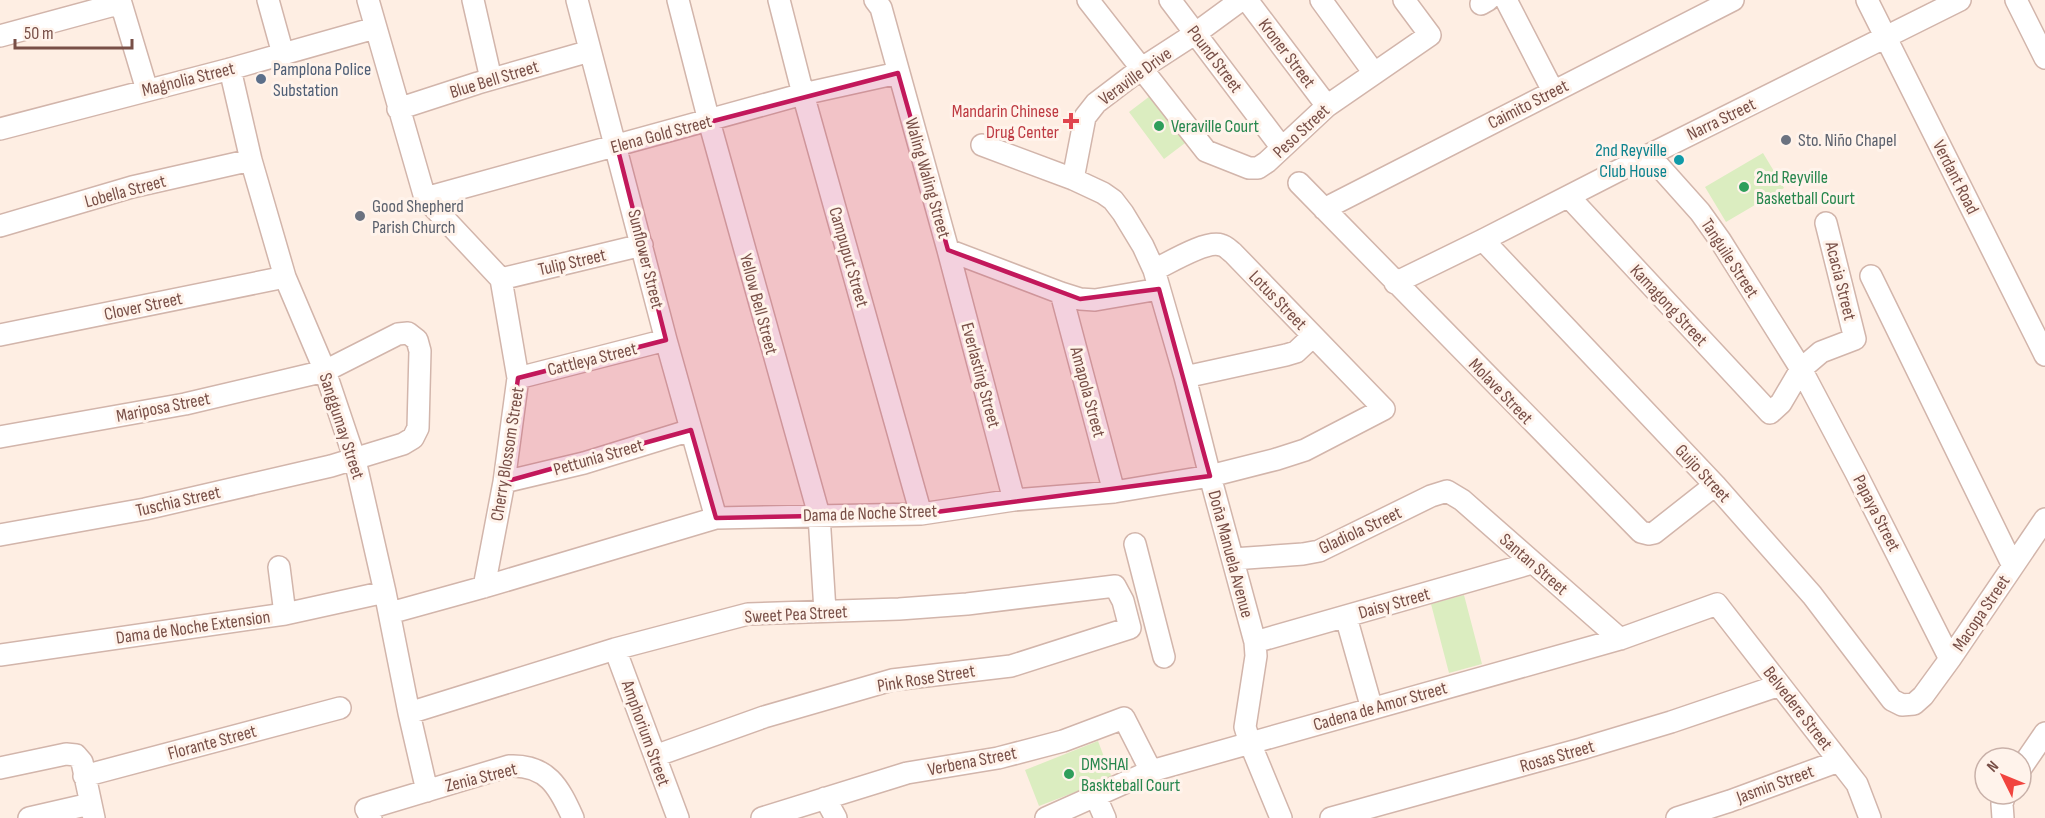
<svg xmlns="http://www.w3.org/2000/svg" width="2045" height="818" font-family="'Sofia Sans Condensed',sans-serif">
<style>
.green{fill:#dbedc0}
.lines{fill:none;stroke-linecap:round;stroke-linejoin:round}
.minor-casing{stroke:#d2b5ab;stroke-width:24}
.minor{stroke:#fff;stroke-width:21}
.marked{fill:#c2185b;fill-opacity:0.2;stroke:#c2185b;stroke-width:4.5;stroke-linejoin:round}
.service-dot{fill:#5c6f8a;stroke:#fff3eb;stroke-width:2}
.health-dot{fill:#e0444e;stroke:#fff3eb;stroke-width:2}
.leisure-dot{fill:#2e9e5b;stroke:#fff3eb;stroke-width:2}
.worship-dot{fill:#6b7280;stroke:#fff3eb;stroke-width:2}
.culture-dot{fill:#0f9aa8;stroke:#fff3eb;stroke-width:2}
.labels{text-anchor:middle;stroke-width:6;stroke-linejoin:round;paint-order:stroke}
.street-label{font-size:18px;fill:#784f47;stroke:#fff3eb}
.service-label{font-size:18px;fill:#4e5e75;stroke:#fff3eb;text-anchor:start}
.health-label{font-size:18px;fill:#be3a42;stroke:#fff3eb;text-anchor:end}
.leisure-label{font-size:18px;fill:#27864d;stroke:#fff3eb;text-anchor:start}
.worship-label{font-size:18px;fill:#5b616d;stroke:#fff3eb;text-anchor:start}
.culture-label{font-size:18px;fill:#0d838f;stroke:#fff3eb;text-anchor:end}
</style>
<rect width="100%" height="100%" fill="#feeee3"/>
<!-- green -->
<path class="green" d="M 1154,93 L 1189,140 L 1164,159 L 1129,112 Z
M 1763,153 L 1784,188 L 1726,222 L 1705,187 Z
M 1464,595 L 1482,664 L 1449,673 L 1431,604 Z
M 1098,741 L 1112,778 L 1039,806 L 1025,770 Z"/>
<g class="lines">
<defs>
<path id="minor" d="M 120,0 L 147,90
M 268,0 L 283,54
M 368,0 L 425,198 L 501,279 L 518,378 L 504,482 L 484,587
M 473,0 L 491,79
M 577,0 L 666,340 L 716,518
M 678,0 L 709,121 L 819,515 L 825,611
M 779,0 L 803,94 L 921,514
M 875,0 L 881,8 L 948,250 L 1061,293 L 1080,299 L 1095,300 L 1159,289
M 1088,0 L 1206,151 L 1249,168 L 1258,168 L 1267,162 L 1327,106 L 1430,35 L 1404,0
M 1170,0 L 1282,148
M 1247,0 L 1327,106
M 1321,0 L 1374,73
M 1506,0 L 1553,91
M 1867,0 L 2045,355
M 2016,0 L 2045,58
M 1481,4 L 1488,0
M 0,36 L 114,5 L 121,6
M 230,69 L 251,160 L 285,277 L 325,371 L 355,460 L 385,592 L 409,713 L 427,791
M 398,109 L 478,83 L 590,51
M 0,129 L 230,69 L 375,28
M 982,145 L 1073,179 L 1103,193 L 1113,200 L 1123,213 L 1143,246 L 1154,270 L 1185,377 L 1210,476 L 1255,642 L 1256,656 L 1245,727 L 1250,743 L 1281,818
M 1649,155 L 1700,212 L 1720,240 L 1801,369 L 1856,473 L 1950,659
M 1073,179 L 1085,117 L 1096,103 L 1142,68 L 1196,33 L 1241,0
M 1299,183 L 1641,532 L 1649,534 L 1654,533 L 1715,485
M 1569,197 L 1770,413 L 1781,403 L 1801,369 L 1821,352 L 1855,339 L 1826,223
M 425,198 L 803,94 L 898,73
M 1324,209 L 1733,0
M 0,226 L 132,187 L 251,160
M 1483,240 L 1715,485 L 1812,595 L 1892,700 L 1902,705 L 1914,704 L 1923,696 L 1950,659 L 2045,519
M 948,250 L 1014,500
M 1871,276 L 2013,566
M 501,279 L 642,245
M 1395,283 L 1483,240 L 1649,155 L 1960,0
M 1061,293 L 1114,492
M 0,335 L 285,277
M 1185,377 L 1286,355 L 1296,352 L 1313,336
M 518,378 L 666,340
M 0,437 L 185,404 L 325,371 L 398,334 L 408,333 L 417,340 L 420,351 L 418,428 L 413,438 L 403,444 L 331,466 L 145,509 L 0,535
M 504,482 L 584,463 L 691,430
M 1135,544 L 1164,657
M 1233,559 L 1303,554 L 1319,551 L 1431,496 L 1447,491 L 1462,500 L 1620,639
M 279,567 L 285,614
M 390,613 L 484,587 L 716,518 L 921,514 L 1014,500 L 1114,492 L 1210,476 L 1277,459 L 1305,450 L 1384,409 L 1233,253 C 1229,250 1226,246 1221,245 C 1206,240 1169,263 1154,270
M 1346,617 L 1372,709
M 1255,642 L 1532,563
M 615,649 L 678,818
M 0,655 L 285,614 L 385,592
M 409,713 L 615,649 L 748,614 L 899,609 L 967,604 L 1115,586 L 1123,601 L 1130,628 L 1011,666 L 892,680 L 764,717 L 655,756
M 0,768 L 66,754 L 76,755 L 82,762 L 94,818
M 2021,768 L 2045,733
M 84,776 L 340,708
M 1095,795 L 1105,818
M 825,798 L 836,818
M 29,818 L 90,804
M 371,818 L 366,809 L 509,766 C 547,764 559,787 573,818
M 762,818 L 907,773 L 998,758 L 1063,741 L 1124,718 L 1151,771
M 1046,818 L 1151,771 L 1620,639 L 1717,604 L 1857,784 L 1870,818
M 1331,818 L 1581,749 L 1671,722 L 1780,685
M 1677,818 L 1730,801 L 1839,761
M 2003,818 L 2002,804 L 2005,794"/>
</defs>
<!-- minor casing -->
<use href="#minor" class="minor-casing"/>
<!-- minor -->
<use href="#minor" class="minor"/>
</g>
<!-- marked area -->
<path class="marked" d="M 898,73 L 948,250 L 1080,299 L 1159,289 L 1210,476 L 921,514 L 716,518 L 691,430 L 504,482 L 518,378 L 666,340 L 617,146 Z"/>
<!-- markers -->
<circle class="service-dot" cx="261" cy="79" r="6"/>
<path class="health-dot" d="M1068 112h6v6h6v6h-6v6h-6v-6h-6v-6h6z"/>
<g class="leisure-dot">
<circle cx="1159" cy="126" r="6"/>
<circle cx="1744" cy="187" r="6"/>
<circle cx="1069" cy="774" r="6"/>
</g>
<g class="worship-dot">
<circle cx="1786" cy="140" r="6"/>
<circle cx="360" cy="216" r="6"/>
</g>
<circle class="culture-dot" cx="1679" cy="160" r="6"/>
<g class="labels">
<!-- street labels -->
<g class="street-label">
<text transform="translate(1287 53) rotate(53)" y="6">Kroner Street</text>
<text transform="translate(1215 59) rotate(53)" y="6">Pound Street</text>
<text transform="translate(1135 76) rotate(-36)" y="6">Veraville Drive</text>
<text transform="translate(188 79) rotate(-14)" y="6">Magnolia Street</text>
<text transform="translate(494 79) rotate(-17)" y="6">Blue Bell Street</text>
<text transform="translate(1528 104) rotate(-27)" y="6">Caimito Street</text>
<text transform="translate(1721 119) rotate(-26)" y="6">Narra Street</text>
<text transform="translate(1301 131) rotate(-43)" y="6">Peso Street</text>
<text transform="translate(661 134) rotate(-15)" y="6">Elena Gold Street</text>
<text transform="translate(1956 177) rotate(63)" y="6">Verdant Road</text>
<text transform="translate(928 178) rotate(74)" y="6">Waling Waling Street</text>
<text transform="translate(125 191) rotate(-15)" y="6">Lobella Street</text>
<text transform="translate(849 257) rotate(74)" y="6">Campuput Street</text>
<text transform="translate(1730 258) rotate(57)" y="6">Tanguile Street</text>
<text transform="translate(646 259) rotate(76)" y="6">Sunflower Street</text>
<text transform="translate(572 262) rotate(-13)" y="6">Tulip Street</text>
<text transform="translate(1841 281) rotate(76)" y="6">Acacia Street</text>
<text transform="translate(1278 300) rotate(46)" y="6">Lotus Street</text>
<text transform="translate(759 304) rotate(75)" y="6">Yellow Bell Street</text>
<text transform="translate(1669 305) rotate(47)" y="6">Kamagong Street</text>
<text transform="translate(143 306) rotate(-12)" y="6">Clover Street</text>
<text transform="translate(592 359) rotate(-14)" y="6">Cattleya Street</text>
<text transform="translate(981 375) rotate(75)" y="6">Everlasting Street</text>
<text transform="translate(1501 391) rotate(46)" y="6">Molave Street</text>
<text transform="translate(1088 392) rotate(75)" y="6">Amapola Street</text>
<text transform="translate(163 407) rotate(-11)" y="6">Mariposa Street</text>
<text transform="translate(342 426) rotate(72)" y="6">Sanggumay Street</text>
<text transform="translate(507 454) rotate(-81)" y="6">Cherry Blossom Street</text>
<text transform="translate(598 457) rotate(-16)" y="6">Pettunia Street</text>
<text transform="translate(1703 473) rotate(47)" y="6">Guijo Street</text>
<text transform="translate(178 501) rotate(-13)" y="6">Tuschia Street</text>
<text transform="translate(870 513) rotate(-2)" y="6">Dama de Noche Street</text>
<text transform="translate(1877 513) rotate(63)" y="6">Papaya Street</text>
<text transform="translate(1360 530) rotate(-25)" y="6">Gladiola Street</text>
<text transform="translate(1231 554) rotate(75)" y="6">Doña Manuela Avenue</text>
<text transform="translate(1534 564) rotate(41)" y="6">Santan Street</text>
<text transform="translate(1394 603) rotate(-16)" y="6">Daisy Street</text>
<text transform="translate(1981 613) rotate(-56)" y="6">Macopa Street</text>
<text transform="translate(796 614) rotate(-3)" y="6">Sweet Pea Street</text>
<text transform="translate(193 627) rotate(-8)" y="6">Dama de Noche Extension</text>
<text transform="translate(926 678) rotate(-9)" y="6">Pink Rose Street</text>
<text transform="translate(1380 706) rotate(-16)" y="6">Cadena de Amor Street</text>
<text transform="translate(1798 708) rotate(52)" y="6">Belvedere Street</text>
<text transform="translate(646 733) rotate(70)" y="6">Amphorium Street</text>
<text transform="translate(212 742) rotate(-15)" y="6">Florante Street</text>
<text transform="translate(1557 756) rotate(-16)" y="6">Rosas Street</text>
<text transform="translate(972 761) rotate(-11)" y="6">Verbena Street</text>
<text transform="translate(481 777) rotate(-14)" y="6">Zenia Street</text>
<text transform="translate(1775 784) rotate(-20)" y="6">Jasmin Street</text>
</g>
<!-- service labels -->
<g class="service-label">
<text x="273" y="75">Pamplona Police<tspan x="273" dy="21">Substation</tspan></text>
</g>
<!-- health labels -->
<g class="health-label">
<text x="1059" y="117">Mandarin Chinese<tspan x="1059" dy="21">Drug Center</tspan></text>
</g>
<!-- leisure labels -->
<g class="leisure-label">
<text x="1171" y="132">Veraville Court</text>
<text x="1756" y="183">2nd Reyville<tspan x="1756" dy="21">Basketball Court</tspan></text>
<text x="1081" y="770">DMSHAI<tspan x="1081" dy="21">Baskteball Court</tspan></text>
</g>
<!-- worship labels -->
<g class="worship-label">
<text x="1798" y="146">Sto. Niño Chapel</text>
<text x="372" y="212">Good Shepherd<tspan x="372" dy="21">Parish Church</tspan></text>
</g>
<!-- culture labels -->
<g class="culture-label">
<text x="1667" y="156">2nd Reyville<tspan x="1667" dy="21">Club House</tspan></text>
</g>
</g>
<!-- north arrow -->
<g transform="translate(2003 776) rotate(313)"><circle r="28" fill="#fff3eb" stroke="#c9b1a9" stroke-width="1.5"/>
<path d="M0-4.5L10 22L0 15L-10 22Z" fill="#f1443e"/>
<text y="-9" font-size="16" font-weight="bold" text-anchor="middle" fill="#784f47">N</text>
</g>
<!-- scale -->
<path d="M15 39v9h117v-9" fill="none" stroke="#784f47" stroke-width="3"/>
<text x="24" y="39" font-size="18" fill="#784f47" stroke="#fff3eb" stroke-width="4.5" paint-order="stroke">50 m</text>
</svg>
